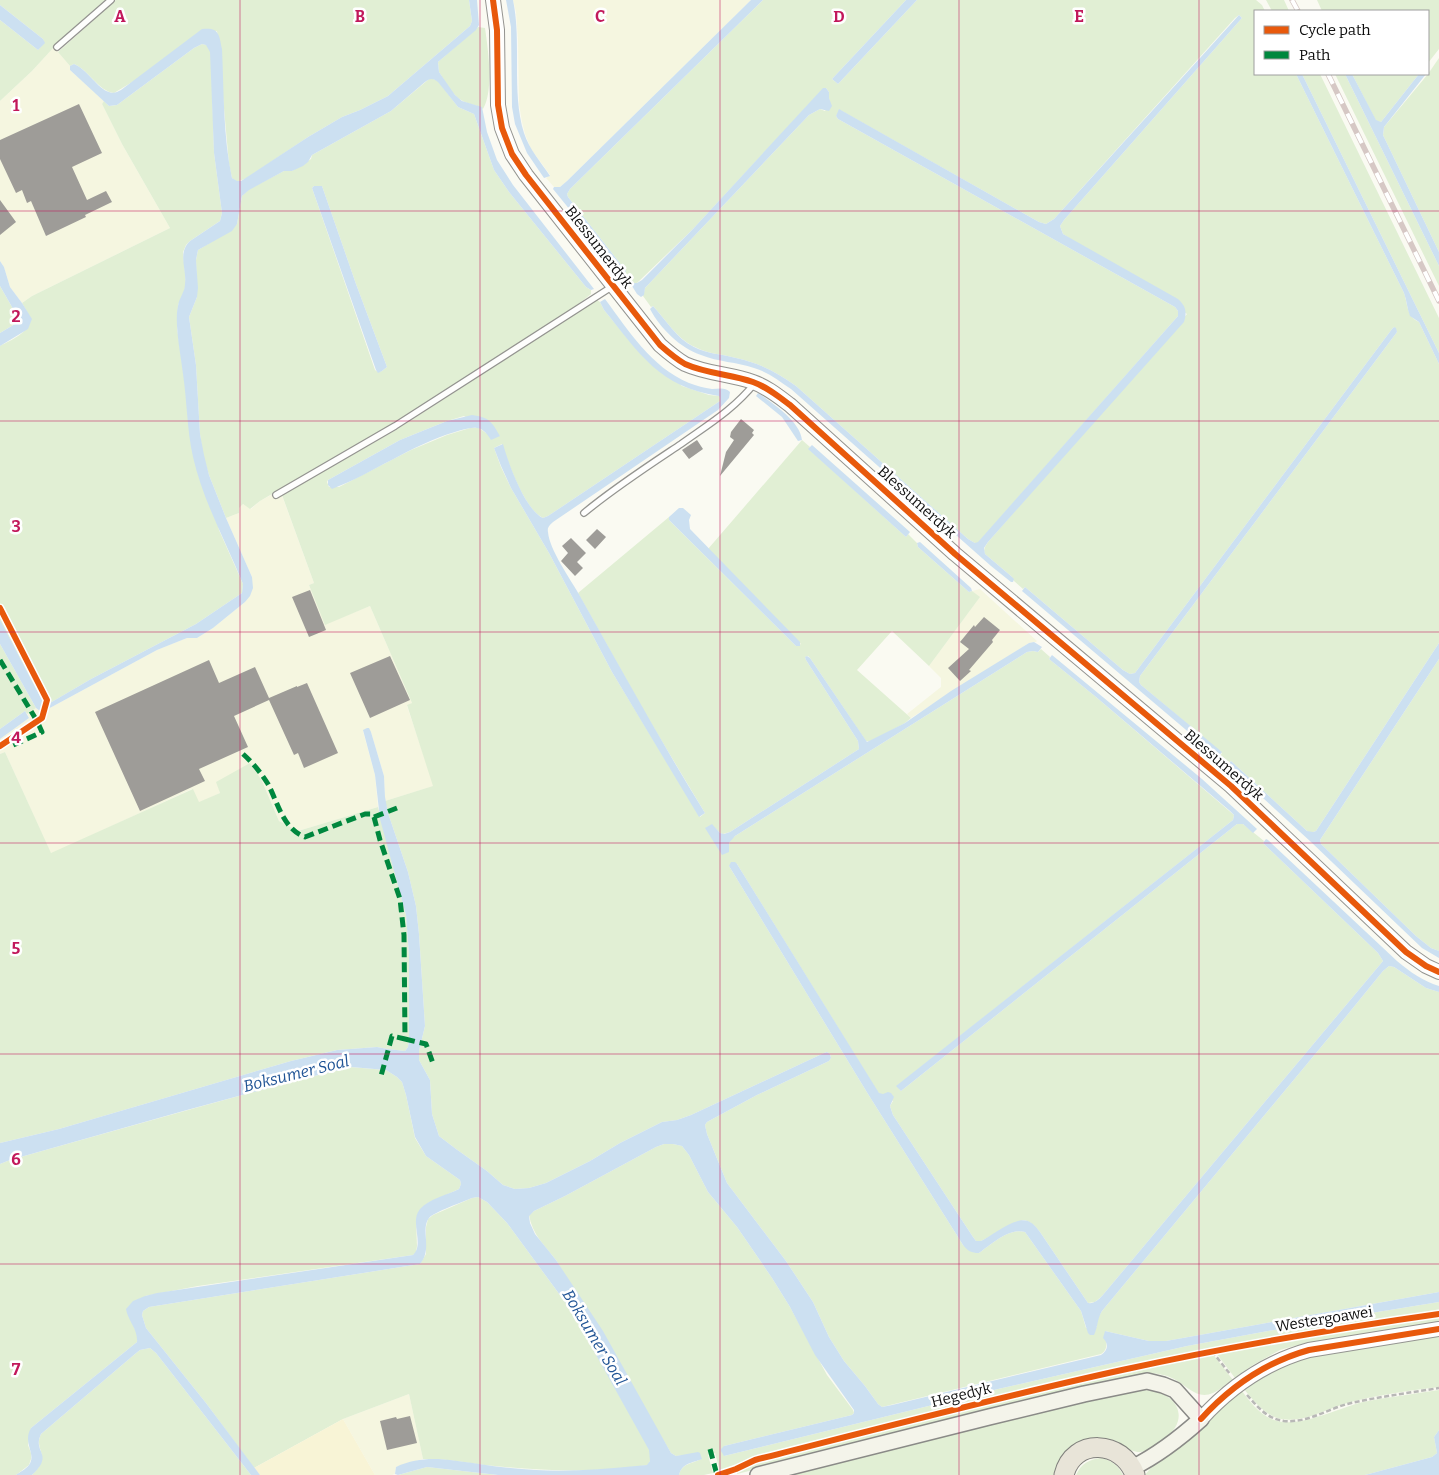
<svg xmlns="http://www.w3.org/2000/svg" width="1439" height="1475" font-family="Bitter,serif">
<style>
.farmland{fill:#f5f6e0}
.green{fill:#e1efd4;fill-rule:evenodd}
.sand{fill:#f8f4d6}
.water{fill:#cce0f1}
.building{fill:#9e9c98}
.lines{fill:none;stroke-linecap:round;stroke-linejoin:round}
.service-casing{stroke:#949490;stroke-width:8}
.tertiary-casing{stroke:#949490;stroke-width:16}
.secondary-casing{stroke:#8a8a87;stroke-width:18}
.trunk-casing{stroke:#81817d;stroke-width:21}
.path{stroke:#b8b8b6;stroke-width:2.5;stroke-dasharray:5 2.5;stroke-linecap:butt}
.service{stroke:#fefefd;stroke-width:5.5}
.tertiary{stroke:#fefefd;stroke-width:14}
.secondary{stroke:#f4f4ea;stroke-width:15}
.trunk{stroke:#e8e4d8;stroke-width:19}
.rail-casing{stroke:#d6c8c5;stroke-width:5.5}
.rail{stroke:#fff;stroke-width:4;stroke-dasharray:11;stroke-linecap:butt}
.quiet{stroke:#00873e;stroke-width:5;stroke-dasharray:10 5;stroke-linecap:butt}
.cycleway-casing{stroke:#fff;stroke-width:9}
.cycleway{stroke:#e8590c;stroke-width:6}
.grid{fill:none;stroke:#c2185b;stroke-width:1;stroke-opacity:0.55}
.labels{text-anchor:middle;stroke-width:5;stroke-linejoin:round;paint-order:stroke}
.street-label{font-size:15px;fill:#0d0d0d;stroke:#fff}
.water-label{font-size:16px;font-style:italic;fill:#205495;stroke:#fff}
.grid-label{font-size:16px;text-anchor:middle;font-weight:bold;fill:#c2185b;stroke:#fff;stroke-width:5;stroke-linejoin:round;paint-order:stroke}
</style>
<rect width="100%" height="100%" fill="#fafaf2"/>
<!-- farmland -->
<path class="farmland" d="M 513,0 L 751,0 L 567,181 L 560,187 L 554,187 L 546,178 L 550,175 L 531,149 L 525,134 L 522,122 L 519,104 L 518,40 L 516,12 Z
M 54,47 L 70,66 L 70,70 L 104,101 L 102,104 L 122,144 L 170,228 L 32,296 L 22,303 L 10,287 L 4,267 L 0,261 L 0,101 L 32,71 Z
M 280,490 L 314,583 L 309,585 L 325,624 L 370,606 L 412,703 L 407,706 L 434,786 L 385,801 L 384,776 L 371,732 L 363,731 L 375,775 L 378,807 L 298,831 L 279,821 L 262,781 L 217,782 L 220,793 L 199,803 L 192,789 L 51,854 L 5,752 L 0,754 L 0,739 L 29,718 L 27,714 L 36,708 L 40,711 L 48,709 L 157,650 L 187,638 L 197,638 L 213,628 L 245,602 L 252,577 L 226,518 L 239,513 L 238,508 L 243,504 L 251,509 L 260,501 Z
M 980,589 L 1037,641 L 1036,642 L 1034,642 L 1029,643 L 911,718 L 907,714 L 941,687 L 941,678 L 929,666 L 979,598 L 972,591 Z
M 409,1394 L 423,1459 L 396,1467 L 395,1474 L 392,1475 L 375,1475 L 343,1419 Z"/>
<!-- green -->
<path class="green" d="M 0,0 L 107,0 L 55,46 L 32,71 L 0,101 L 0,20 L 38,50 L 44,43 L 43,39 L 0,5 Z
M 116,0 L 469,0 L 472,21 L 470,26 L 388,96 L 360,110 L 342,117 L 308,137 L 247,178 L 237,182 L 232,178 L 229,164 L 217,31 L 114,93 C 98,91 89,70 74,64 L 70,66 L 58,52 Z
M 763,0 L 906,0 L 832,79 L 838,84 L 917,0 L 1256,0 L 1262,5 L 1265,11 L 1255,11 L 1255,74 L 1296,74 L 1404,293 C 1408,304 1406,316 1419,322 L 1439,364 L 1439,643 L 1316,831 L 1310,833 L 1307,831 L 1231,761 L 1229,763 L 1220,756 L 1222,753 L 1141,685 L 1139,682 L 1140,676 L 1397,332 L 1394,327 L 1392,329 L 1135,673 L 1130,674 L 1123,670 L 1025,587 L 1023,589 L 1014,581 L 1011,576 L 985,554 C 983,549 985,547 988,542 L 1187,314 L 1063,234 L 1060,226 L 1064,220 L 1242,18 L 1239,15 L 1235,18 L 1054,219 L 1046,224 L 1039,222 L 840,110 L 836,116 L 838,119 L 1175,307 L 1178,311 L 1178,316 L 978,543 L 975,543 L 968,539 L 796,386 C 777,372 759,363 736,358 C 722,354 707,354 695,347 C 677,339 666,320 653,306 L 651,307 L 643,296 L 645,288 L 809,115 L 820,109 L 825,111 L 830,104 L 829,98 L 829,92 L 826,88 L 823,89 L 692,230 L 637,283 L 633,283 L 625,273 L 626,271 L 568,197 L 567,194 L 570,189 Z
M 1266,0 L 1284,0 L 1289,11 L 1272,11 Z
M 1317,0 L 1439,0 L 1439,49 L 1428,63 L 1428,11 L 1322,11 Z
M 478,27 L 485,28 C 488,49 494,91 483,109 C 477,104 468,105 461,100 C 451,94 445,81 439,72 L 438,62 Z
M 202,44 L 207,45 L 211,52 L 214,153 L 222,213 L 220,221 L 190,241 L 186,245 L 183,252 L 186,283 L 184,292 L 178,305 L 177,328 L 184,376 L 219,530 L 243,584 L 242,593 L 196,624 L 91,679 L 57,699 L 50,703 L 45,703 L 42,700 L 0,621 L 0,346 C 11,340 29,333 31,319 L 22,303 L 32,296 L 170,228 L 122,144 L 102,104 L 104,101 L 109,106 L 117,105 L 194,48 Z
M 1439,58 L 1439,252 L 1383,135 L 1384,127 L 1428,74 Z
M 1302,74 L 1320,74 L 1439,318 L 1439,353 Z
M 1335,74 L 1345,74 L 1439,266 L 1439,286 Z
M 1352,74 L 1419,74 L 1381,122 L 1376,121 Z
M 429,79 L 433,79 L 438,81 L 458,107 L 474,114 L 494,170 L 509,192 L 586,287 L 591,290 L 591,294 L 575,307 L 394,423 L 260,501 L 250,509 L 243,504 L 239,508 L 239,513 L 226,518 L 209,475 L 203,455 L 200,434 L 196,365 L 189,317 L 197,297 L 196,260 L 198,250 L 213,241 L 237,224 L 242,196 L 249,189 L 284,171 L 292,171 L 311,159 L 312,155 L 391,111 ZM 314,186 L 322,186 L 356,284 L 387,367 L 382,371 L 378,372 L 375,370 L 312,188 Z
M 0,286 L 16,314 L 18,320 L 15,324 L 0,333 Z
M 597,300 L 600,302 L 604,310 L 628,339 L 682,386 L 709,395 L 719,396 L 720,399 L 720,401 L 548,516 L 543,518 C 525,510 508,463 502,444 L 494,448 L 501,467 L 511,488 L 549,553 L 612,672 L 700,817 L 705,813 L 645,713 L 578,593 L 669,517 L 669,520 L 678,529 L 796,646 L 801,644 L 708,549 L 802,440 L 810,447 L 809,449 L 906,537 L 908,534 L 917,543 L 918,547 L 969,592 L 972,591 L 980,597 L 929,666 L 892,631 L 857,670 L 911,718 L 905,723 L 871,742 L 866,741 L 810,658 L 808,656 L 805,657 L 806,660 L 858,741 L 859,749 L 730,832 L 723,834 L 720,833 L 712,825 L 728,847 L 731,839 L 735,836 L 1027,652 L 1033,651 L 1038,652 L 1041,649 L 1050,657 L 1049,659 L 1096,697 L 1234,815 L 1233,820 L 897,1086 L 901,1091 L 1237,824 L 1243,824 L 1264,841 L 1263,843 L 1266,846 L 1378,953 L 1383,961 L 1102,1296 L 1095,1302 L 1088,1303 L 1040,1232 C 1035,1226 1031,1221 1023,1220 L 981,1241 L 976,1241 L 973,1237 L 893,1115 L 890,1106 L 893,1101 L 883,1094 L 879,1094 L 737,864 L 729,866 L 868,1094 L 963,1245 L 979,1253 C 990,1245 1010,1227 1025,1232 L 1081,1311 L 1086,1328 L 1097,1327 L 1097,1319 L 1102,1311 L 1331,1035 L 1383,971 L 1389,966 L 1394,967 L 1426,988 L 1439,992 L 1439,1292 L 1166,1341 L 1149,1341 L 1105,1331 C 1106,1341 1109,1349 1101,1354 L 882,1407 L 878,1404 L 865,1386 L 844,1361 L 829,1337 L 813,1302 L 786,1261 L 727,1183 L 707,1134 L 705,1125 L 707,1122 L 757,1095 L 829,1061 L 831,1058 L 830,1054 L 827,1052 L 824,1053 L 691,1115 L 677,1120 L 662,1122 L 620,1143 L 590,1161 L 546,1183 L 529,1188 L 515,1189 L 503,1185 L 487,1171 L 456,1149 L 439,1136 L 432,1114 L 430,1080 L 419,1060 L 419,1051 L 425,1026 L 419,934 L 416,906 L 408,872 L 388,813 L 385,801 L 433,786 L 407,705 L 412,703 L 370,606 L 325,625 L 309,585 L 314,583 L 282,495 L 396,430 ZM 464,416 L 500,436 L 486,433 L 479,428 L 470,428 L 447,435 L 411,450 L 339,487 L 329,487 L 327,482 L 328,480 L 400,440 L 447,421 Z
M 0,644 L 36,708 L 27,714 L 25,711 L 0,729 Z
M 1439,659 L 1439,951 L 1431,948 L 1416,936 L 1321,844 L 1320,840 Z
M 5,752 L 51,853 L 193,789 L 199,802 L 220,793 L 216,782 L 250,763 L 262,781 L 279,821 L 298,831 L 378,807 L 406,915 L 409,955 L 409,1040 L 408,1047 L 405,1051 L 388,1049 L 377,1047 L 337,1050 L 291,1061 L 59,1129 L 0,1143 L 0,754 Z
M 350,1067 L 386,1070 L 397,1077 L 402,1082 L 406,1095 L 415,1138 L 426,1156 L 460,1180 L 461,1184 L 459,1189 L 428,1203 L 416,1221 L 417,1246 L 416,1253 L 413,1255 L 198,1286 L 145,1296 L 134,1327 L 138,1336 L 137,1342 L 31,1428 L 28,1445 L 31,1453 L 31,1459 L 29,1465 L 16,1475 L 0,1475 L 0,1164 L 10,1160 C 123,1129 236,1095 350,1067 Z
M 664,1144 L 673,1144 L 682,1146 L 689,1155 L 708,1192 L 737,1227 L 772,1278 L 790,1307 L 827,1375 L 853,1410 L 854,1413 L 852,1415 L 724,1446 L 724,1456 L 998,1389 L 1187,1346 L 1328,1320 L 1439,1302 L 1439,1311 L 1240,1343 L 1083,1375 L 951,1407 L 787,1449 L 751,1458 L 731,1468 L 720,1471 L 715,1453 L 708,1455 L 713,1473 L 704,1475 L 679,1475 C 682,1463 692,1464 701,1459 L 685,1455 L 676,1456 L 671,1453 L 556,1260 C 545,1246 532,1234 529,1215 L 534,1211 L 565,1196 L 656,1147 Z
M 478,1197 L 487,1202 L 507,1223 L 571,1310 L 650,1450 L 650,1461 L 648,1465 C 597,1473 546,1471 495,1466 C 471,1464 447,1458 423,1459 L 409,1394 L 343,1419 L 254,1468 L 206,1403 L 146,1328 L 142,1315 L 143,1311 L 149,1307 L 420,1264 L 426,1254 L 426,1227 L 428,1219 L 433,1215 L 472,1198 Z
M 1439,1316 L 1439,1323 L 1294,1346 L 1280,1350 L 1253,1365 L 1235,1378 L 1216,1353 L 1280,1341 Z
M 1439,1336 L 1439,1387 C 1407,1391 1375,1395 1344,1404 C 1324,1410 1303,1423 1281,1419 C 1264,1415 1254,1401 1243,1388 L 1270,1372 L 1298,1360 L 1347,1350 Z
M 150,1348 L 156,1353 L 251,1475 L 32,1475 C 53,1454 33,1451 41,1434 L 135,1354 L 140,1350 Z
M 1212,1353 L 1233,1380 C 1226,1384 1220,1390 1213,1393 C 1197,1400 1187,1386 1174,1379 C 1167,1375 1159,1374 1151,1373 L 1007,1406 L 737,1474 L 737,1472 L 753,1464 L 789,1454 L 1005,1400 L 1131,1370 Z
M 1142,1390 C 1175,1389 1194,1418 1163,1440 L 1164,1442 C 1145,1452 1140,1457 1121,1445 L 1059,1470 L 1055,1475 L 789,1475 L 982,1425 L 1127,1392 L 1128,1393 Z
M 1241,1390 C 1250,1401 1259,1415 1274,1420 C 1299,1429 1338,1408 1363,1402 C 1388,1397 1414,1394 1439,1390 L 1439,1430 L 1434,1437 L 1437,1453 L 1432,1457 L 1365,1475 L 1145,1475 L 1153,1465 L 1159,1462 L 1159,1460 C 1169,1454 1180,1448 1189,1440 C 1206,1423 1222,1405 1241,1390 Z
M 1102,1458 C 1112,1461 1118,1465 1123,1475 L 1076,1475 C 1081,1464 1089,1459 1102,1458 Z
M 427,1467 L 498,1475 L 398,1475 Z"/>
<!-- sand -->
<path class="sand" d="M 343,1419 L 375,1475 L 260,1475 L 254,1468 Z"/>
<!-- water -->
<path class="water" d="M 469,0 L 477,0 L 479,25 L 476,30 L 438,62 L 439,72 L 455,95 L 462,101 L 482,107 L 487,132 L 497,160 L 513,185 L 594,289 L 591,290 L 586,287 L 509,192 L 494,170 L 474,114 L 458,107 L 438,82 C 433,78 430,78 425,82 L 391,111 L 312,155 L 308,162 L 303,166 L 292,171 L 284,171 L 249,190 L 242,196 L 237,224 L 232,231 L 198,250 L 196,260 L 198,288 L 197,297 L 189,317 L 196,365 L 200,434 L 204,455 L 209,475 L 226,518 L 252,577 L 253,588 L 250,596 L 245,602 L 213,628 L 197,638 L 187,638 L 157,650 L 48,709 L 40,711 L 36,708 L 0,644 L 0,620 L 42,700 L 45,703 L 50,703 L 91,679 L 196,624 L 242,593 L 243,584 C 226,542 203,501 193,457 C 187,430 187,401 183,374 C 181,356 174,323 178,306 C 179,298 185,292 185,284 C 187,270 177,253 190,241 L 220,221 L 222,213 L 214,153 L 210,52 L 206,45 L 202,44 L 194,48 L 117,105 L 109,106 L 70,70 L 70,66 L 74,64 C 88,70 98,89 109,92 C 114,94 117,92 121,90 L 202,29 C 219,27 219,34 222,49 C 224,92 223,136 232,178 L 237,181 L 241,181 L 308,137 L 342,117 L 360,110 L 388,96 L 470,26 L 472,21 Z
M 506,0 L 513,0 C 522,43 511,91 524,133 C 529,149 541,162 550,176 L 544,178 L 527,153 L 515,124 L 512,107 L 511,27 Z
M 751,0 L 763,0 L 570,189 L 567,194 L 568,197 L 626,271 L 623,275 L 553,189 L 554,187 L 560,187 L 567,181 Z
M 906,0 L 917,0 L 838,84 L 832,79 Z
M 0,5 L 43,39 L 45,43 L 38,50 L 0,20 Z
M 1239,15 L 1242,18 L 1064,220 L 1060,226 L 1063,234 L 1178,299 C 1186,306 1187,312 1184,322 L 988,542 L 984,548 L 985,554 L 1011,576 L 1014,579 L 1013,582 L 1011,582 L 991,566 L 791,389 C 779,381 768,372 754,368 C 737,362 718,362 701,355 C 680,348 660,328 650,309 L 653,306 C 666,320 677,339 694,347 C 707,354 722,354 736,358 C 759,363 777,372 796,386 L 968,539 L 975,543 L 978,542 L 1178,316 L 1178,311 L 1175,307 L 838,119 L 836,116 L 839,109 L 1039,222 L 1046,224 L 1054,219 Z
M 1296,74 L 1302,74 L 1439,353 L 1439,364 L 1419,322 L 1410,316 C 1407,309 1407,301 1404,293 Z
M 1345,74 L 1352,74 L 1376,120 L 1381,122 L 1419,74 L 1426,74 L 1384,127 L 1383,135 L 1439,252 L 1439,266 Z
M 823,88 L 826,88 L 829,92 L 829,98 L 832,106 L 829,111 L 820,109 L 809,115 L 645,288 L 644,295 L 641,297 L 637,294 L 632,286 L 633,283 L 637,283 L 642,280 L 692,230 Z
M 314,186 L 322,186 L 356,284 L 387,367 L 382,371 L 378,373 L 376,370 L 312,188 Z
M 0,261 L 4,267 L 10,287 L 22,303 L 32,319 L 28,329 L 0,346 L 0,333 L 15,324 L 18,320 L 16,314 L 0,286 Z
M 605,299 C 629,331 651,367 689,383 C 697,386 704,388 712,389 C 719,389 725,387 730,392 L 729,398 L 718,410 L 553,522 C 550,525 547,527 548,532 C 549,549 571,580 580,596 C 621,669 661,742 705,813 L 699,817 L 612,672 L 549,553 L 511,488 L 501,466 L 494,448 L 503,444 C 508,462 525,510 543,518 L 548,516 L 720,401 L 720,399 L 719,396 C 659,387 640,354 604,310 L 600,302 Z
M 1394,327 L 1396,328 L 1397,332 L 1140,676 L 1139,682 L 1141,685 L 1222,752 L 1218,757 L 1022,591 L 1025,587 L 1123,670 L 1130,674 L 1135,673 L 1392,329 Z
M 758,393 L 760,394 C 774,405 800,421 802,440 L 798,441 L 782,417 L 756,396 Z
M 472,415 C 489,417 492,422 500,436 L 491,440 C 488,435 484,429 477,428 C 470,427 462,430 455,432 C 411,445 374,473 332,489 L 328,485 L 328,480 L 400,440 L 447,421 Z
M 812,445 L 910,532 L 906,537 L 808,449 Z
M 679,508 L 683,508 L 691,515 L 689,520 L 690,529 L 800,642 L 800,646 L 796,646 L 669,520 L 669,517 Z
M 920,542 L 971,588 L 972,591 L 969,592 L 918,547 L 917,543 Z
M 1034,642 L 1042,647 L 1038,652 L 1033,651 L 1027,652 L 735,836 L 729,843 L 729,852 L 722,855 L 705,828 L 712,824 L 720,833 L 724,834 L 730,832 L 859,749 L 858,741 L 806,660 L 805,657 L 807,656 L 810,658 L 867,742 L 905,723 L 951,691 L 1029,643 Z
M 1439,643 L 1439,659 L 1320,840 L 1321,844 L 1416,936 L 1431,948 L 1439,951 L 1439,958 L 1422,948 L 1311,842 L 1227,765 L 1231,761 L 1307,831 L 1313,832 L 1316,831 Z
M 1052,655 L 1202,779 L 1257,829 L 1253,833 L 1243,824 L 1237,824 L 901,1091 L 896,1086 L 1233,820 L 1234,815 L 1230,811 L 1096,697 L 1049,659 Z
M 25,711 L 29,718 L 0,739 L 0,729 Z
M 367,728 L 369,728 L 371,732 L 384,776 L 385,797 L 388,813 L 408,872 L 416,906 L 419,934 L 425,1026 L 419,1051 L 419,1060 L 430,1080 L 432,1114 L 439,1136 L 456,1149 L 487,1171 L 503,1185 L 515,1189 L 529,1188 L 546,1183 L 590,1161 L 620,1143 L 662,1122 L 677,1120 L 691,1115 L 824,1053 L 827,1052 L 830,1054 L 831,1058 L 829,1061 L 757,1095 L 707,1122 L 705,1125 L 707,1134 L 727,1183 L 786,1261 L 813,1302 L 829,1337 L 844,1361 L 865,1386 L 878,1404 L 882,1407 L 892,1405 L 1101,1355 C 1108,1350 1109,1344 1103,1338 L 1105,1331 L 1149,1341 L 1166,1341 L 1439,1292 L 1439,1302 L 1328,1320 L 1187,1346 L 998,1389 L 724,1456 L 721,1451 L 721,1449 L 724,1446 L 852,1415 L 854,1413 L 854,1410 L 815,1355 L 790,1307 L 772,1278 L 737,1227 L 708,1192 L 689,1155 L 682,1146 L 673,1144 L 664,1144 L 656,1147 L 565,1196 L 534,1211 L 529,1216 L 530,1223 L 535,1234 L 556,1260 L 603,1331 L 671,1453 L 676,1456 L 698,1452 L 700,1453 L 702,1459 C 692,1463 682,1463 679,1475 L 498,1475 L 427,1467 L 398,1475 L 395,1474 L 396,1467 C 424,1454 449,1460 479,1464 C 498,1467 517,1469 536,1470 C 570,1472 603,1469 636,1466 L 647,1465 L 650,1461 L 649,1450 L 571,1310 L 507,1223 L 487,1202 L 478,1197 L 472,1198 C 463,1202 434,1212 429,1218 C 420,1229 433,1249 420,1264 L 149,1307 L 143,1311 L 142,1315 L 146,1328 L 206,1403 L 260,1475 L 251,1475 L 156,1353 L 150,1348 L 140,1350 L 135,1354 L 41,1434 C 32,1453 55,1453 32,1475 L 16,1475 C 20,1472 26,1469 29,1465 C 37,1454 22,1443 31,1428 L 137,1342 C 138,1329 128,1321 126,1309 L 133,1301 L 145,1296 L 157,1293 L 413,1255 C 425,1244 409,1222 420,1209 C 429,1199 447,1195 459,1189 L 461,1184 L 460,1180 L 426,1156 L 415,1137 L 406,1095 L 402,1082 L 397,1077 L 386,1070 L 351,1067 L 298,1080 L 187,1110 L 10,1160 L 0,1164 L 0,1143 L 59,1129 L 291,1061 L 337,1050 L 377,1047 L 388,1049 L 405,1051 L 408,1047 L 409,1040 L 409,955 L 406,915 L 380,819 L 375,775 L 363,730 Z
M 1266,839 L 1268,840 L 1397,961 C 1410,972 1423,981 1439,986 L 1439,992 L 1426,988 L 1394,967 L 1389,966 L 1383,971 L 1331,1035 L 1102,1311 C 1097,1319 1098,1327 1094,1335 L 1090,1335 L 1088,1333 L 1081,1311 L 1025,1232 C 1010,1227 990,1245 979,1253 C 971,1253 968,1251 963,1245 L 868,1094 L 729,866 L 731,862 L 735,862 L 737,864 L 879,1093 L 883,1094 L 888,1092 L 891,1093 L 894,1097 L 890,1106 L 893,1115 L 973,1237 L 976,1241 L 981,1241 C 993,1235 1016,1216 1028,1221 C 1033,1223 1037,1228 1040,1232 L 1088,1303 C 1094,1304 1098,1300 1102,1296 L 1383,961 L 1378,953 L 1266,846 L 1263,843 Z
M 1439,1430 L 1439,1475 L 1365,1475 L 1432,1457 L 1437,1453 L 1434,1437 Z"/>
<!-- building -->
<path class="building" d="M 79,104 L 102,153 L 72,167 L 87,200 L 106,191 L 112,202 L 85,215 L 86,217 L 46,236 L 31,201 L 27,203 L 22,190 L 16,193 L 0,159 L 0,140 Z
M 0,200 L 16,222 L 0,235 Z
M 741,419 L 754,430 L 752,433 L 754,435 L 720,476 L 726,452 L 734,440 L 730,437 L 731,432 Z
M 697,440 L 703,449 L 689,459 L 682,450 Z
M 597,529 L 606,537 L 595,549 L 586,540 Z
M 571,538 L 586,553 L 577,562 L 583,568 L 575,576 L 561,561 L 568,553 L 562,546 Z
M 310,590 L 326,630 L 309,637 L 292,597 Z
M 984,617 L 1000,630 L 992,640 L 993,642 L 969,670 L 971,671 L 960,681 L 948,668 L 969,649 L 960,642 L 974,625 L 975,627 Z
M 390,656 L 410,700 L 370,718 L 350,673 Z
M 209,660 L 219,683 L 255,667 L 269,698 L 297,686 L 297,687 L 307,683 L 338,753 L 304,768 L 298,753 L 294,755 L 269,700 L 234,716 L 248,747 L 199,769 L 205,781 L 140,811 L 95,712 Z
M 410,1416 L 417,1443 L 387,1450 L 380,1421 L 396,1417 L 397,1419 Z"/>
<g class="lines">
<defs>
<path id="service" d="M 57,47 L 111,0
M 276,495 L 395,426 L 613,286
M 584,513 C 614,488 648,466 681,444 C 709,424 733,410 755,383"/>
<path id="tertiary" d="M 493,0 L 497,30 L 498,105 L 502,128 L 512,154 L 526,175 L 660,345 C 668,352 676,359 685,364 C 707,374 731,374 753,382 C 767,387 778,396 790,405 L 955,554 L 1231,786 L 1406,952 L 1426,966 L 1439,972
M 1201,1419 C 1231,1386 1266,1362 1309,1350 L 1439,1329"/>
<path id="secondary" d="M 758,1475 L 989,1417 L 1084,1394 L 1147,1381 L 1163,1385 L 1175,1390 L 1201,1419 C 1180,1438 1158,1455 1132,1468"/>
<path id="trunk" d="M 1064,1475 C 1073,1437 1123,1440 1135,1475"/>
</defs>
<!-- service casing -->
<use href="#service" class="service-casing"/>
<!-- tertiary casing -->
<use href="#tertiary" class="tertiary-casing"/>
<!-- secondary casing -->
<use href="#secondary" class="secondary-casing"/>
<!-- trunk casing -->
<use href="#trunk" class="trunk-casing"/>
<!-- path -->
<path class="path" d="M 1213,1351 L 1215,1355 L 1230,1374
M 1247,1395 C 1257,1406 1267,1419 1284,1421 C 1307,1423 1326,1410 1347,1404 C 1377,1397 1408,1393 1439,1388"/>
<!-- service -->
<use href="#service" class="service"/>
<!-- tertiary -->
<use href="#tertiary" class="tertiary"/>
<!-- secondary -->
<use href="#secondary" class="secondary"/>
<!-- trunk -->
<use href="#trunk" class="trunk"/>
<defs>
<path id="rail" d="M 1292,0 L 1298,11
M 1328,74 L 1439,301"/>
</defs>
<!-- rail casing -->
<use href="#rail" class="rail-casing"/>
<!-- rail -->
<use href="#rail" class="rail"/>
<!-- quiet -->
<path class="quiet" d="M 0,660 L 37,721 L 42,732 L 9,747
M 243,754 C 253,763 261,773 268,784 C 278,803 283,829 305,837 L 365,814 L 372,814 L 374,817 L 380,840 L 400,899 L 404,935 L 405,1039 L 392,1036 L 381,1076
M 374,817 L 397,808
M 405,1039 L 426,1044 L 434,1066
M 710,1449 L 717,1475"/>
<defs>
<path id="cycleway" d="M 493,0 L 497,30 L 498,105 L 502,128 L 512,154 L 526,175 L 660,345 C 668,352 676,359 685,364 C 707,374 731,374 753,382 C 767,387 778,396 790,405 L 955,554 L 1231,786 L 1406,952 L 1426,966 L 1439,972
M 0,608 L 47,700 L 42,718 L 0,746
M 1201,1419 C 1231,1386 1266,1362 1309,1350 L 1439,1329
M 718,1475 L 736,1469 L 755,1460 C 877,1429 999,1397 1122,1370 C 1227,1347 1333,1329 1439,1314"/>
</defs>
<!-- cycleway casing -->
<use href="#cycleway" class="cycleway-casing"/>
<!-- cycleway -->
<use href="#cycleway" class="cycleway"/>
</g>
<!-- grid -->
<path class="grid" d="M 240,0 L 240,1475M 480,0 L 480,1475M 720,0 L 720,1475M 959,0 L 959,1475M 1199,0 L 1199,1475M 0,211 L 1439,211M 0,421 L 1439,421M 0,632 L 1439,632M 0,843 L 1439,843M 0,1054 L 1439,1054M 0,1264 L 1439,1264"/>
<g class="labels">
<!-- street labels -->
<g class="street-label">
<text transform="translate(599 247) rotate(52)" y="5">Blessumerdyk</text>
<text transform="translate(917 502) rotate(42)" y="5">Blessumerdyk</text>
<text transform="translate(1224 765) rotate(41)" y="5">Blessumerdyk</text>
<text transform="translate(1324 1319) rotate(-9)" y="5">Westergoawei</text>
<text transform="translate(961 1395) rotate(-14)" y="5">Hegedyk</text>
</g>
<!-- water labels -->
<g class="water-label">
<text transform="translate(296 1073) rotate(-14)" y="6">Boksumer Soal</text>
<text transform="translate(595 1337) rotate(59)" y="6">Boksumer Soal</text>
</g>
</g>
<g class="grid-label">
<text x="120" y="22">A</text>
<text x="360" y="22">B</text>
<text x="600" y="22">C</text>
<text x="839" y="22">D</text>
<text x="1079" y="22">E</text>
<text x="16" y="111">1</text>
<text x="16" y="322">2</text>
<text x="16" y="532">3</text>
<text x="16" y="743">4</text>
<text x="16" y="954">5</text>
<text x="16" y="1165">6</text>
<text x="16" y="1375">7</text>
</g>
<!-- legend -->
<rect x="1254" y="10" width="175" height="65" fill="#ffffff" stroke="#9e9e9e"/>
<rect x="1264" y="26" width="25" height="8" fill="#e8590c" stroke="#9e9e9e"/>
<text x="1299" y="35" font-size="15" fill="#0d0d0d">Cycle path</text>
<rect x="1264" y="51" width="25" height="8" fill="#00873e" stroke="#9e9e9e"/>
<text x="1299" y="60" font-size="15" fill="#0d0d0d">Path</text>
</svg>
